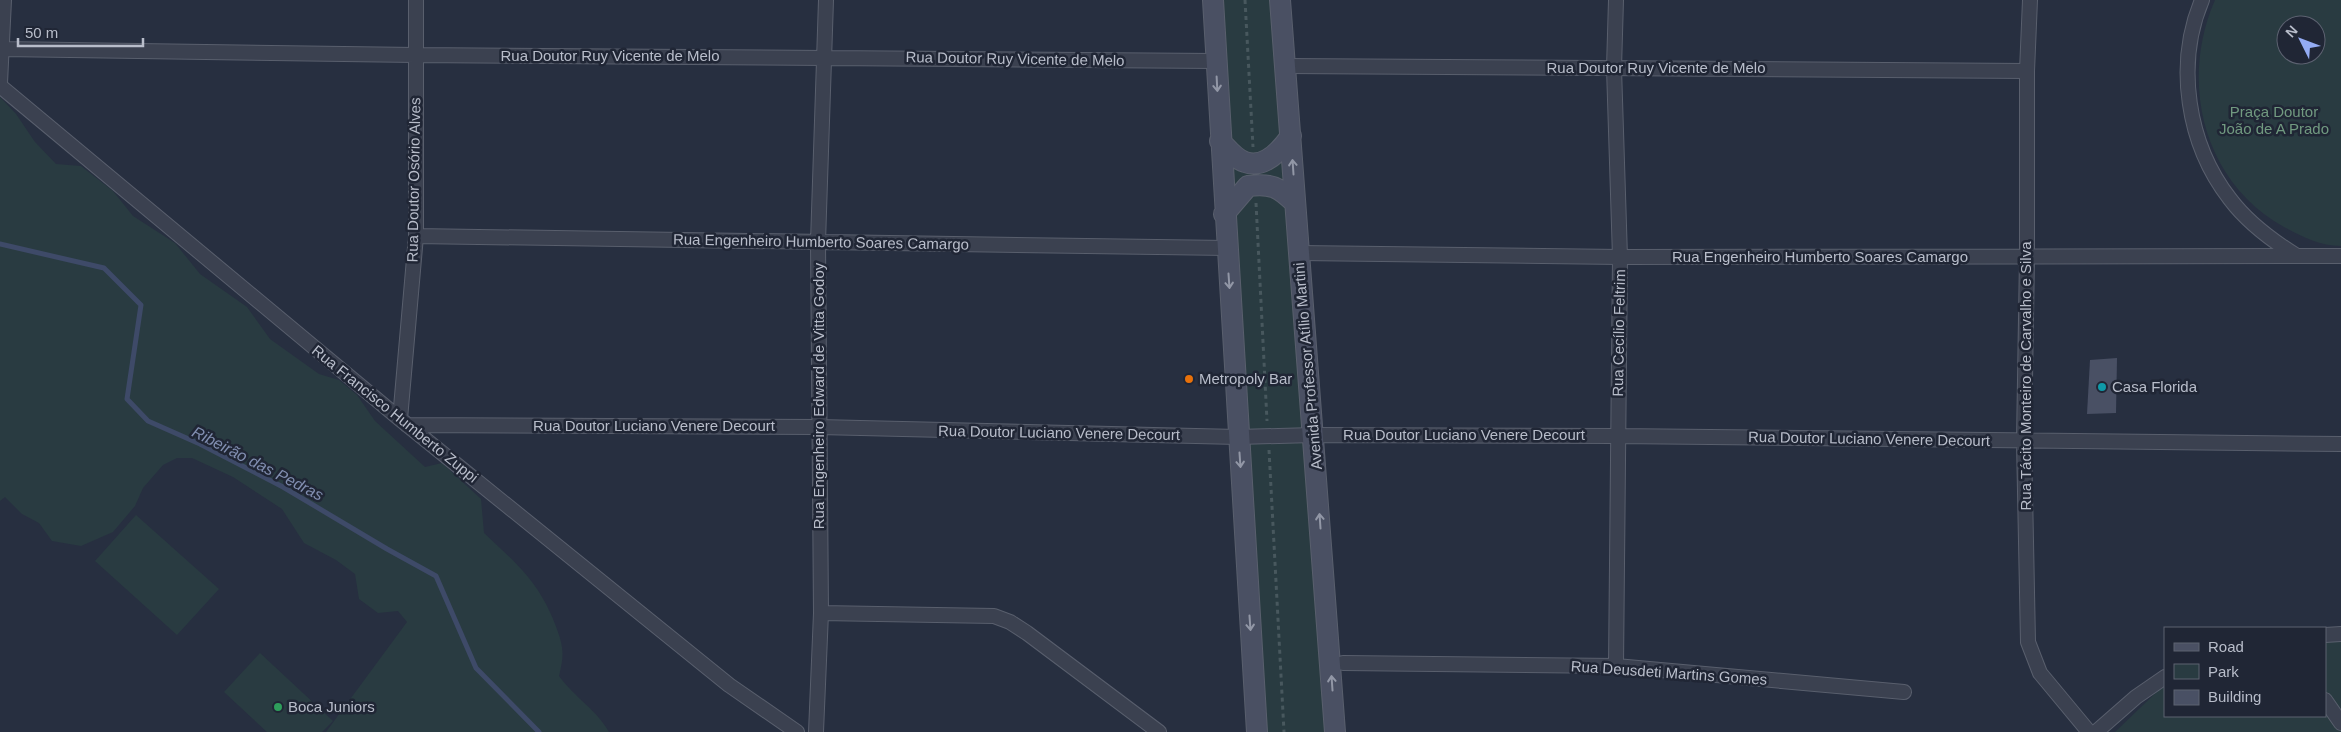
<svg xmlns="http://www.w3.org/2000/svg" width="2341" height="732" font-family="Arial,sans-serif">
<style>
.green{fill:#293b41;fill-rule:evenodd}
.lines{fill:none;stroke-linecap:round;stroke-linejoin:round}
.stream{stroke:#3e4a68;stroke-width:5}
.building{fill:#495064}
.street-casing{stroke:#595f6d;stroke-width:16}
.secondary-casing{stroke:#595f6d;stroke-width:22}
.path{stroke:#48585e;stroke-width:3;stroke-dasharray:4 4;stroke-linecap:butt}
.street{stroke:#3b4150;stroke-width:14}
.secondary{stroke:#4a5063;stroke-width:20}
.oneway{stroke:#9297a6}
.food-dot{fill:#e8710a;stroke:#202635;stroke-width:2}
.culture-dot{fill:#0f9aa8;stroke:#202635;stroke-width:2}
.leisure-dot{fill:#2e9e5b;stroke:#202635;stroke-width:2}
.labels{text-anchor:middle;stroke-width:5;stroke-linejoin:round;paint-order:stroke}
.street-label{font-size:15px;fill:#b8bdca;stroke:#202635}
.park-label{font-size:15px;fill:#719a80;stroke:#202635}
.poi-label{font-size:15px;fill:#b8bdca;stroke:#202635;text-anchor:start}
.water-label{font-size:16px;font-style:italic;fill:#818eb0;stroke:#202635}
</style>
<rect width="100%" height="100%" fill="#272f40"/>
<!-- green -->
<path class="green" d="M 1215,0 L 1275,0 L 1325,732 L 1259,732 Z
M 2215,0 L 2341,0 L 2341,246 C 2320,246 2302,237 2284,227 C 2203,182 2179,82 2215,0 ZM 2286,25 L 2316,25 L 2316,55 L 2286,55 Z
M 0,97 L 16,114 L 35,142 L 56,164 L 81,166 L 113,191 L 133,216 L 175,243 L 200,274 L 247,307 L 270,339 L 319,374 L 339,380 L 357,395 L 375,421 L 425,467 L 442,463 L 481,499 L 484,533 C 516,563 539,582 555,624 C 563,645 565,653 559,676 C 574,697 597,710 609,732 L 326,732 L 407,622 L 398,611 L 378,613 L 359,599 L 355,574 L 336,560 L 304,543 L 282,509 L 233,477 L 192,458 L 177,458 L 163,465 L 143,488 L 135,506 L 113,532 L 81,546 L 52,541 L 39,523 L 22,514 L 5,497 L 0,501 Z
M 136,515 L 219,589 L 177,635 L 95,561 Z
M 2341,640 L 2341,732 L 2115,732 L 2165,684 L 2165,716 L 2325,716 L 2325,642 Z
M 260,653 L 333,721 L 322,732 L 267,732 L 224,692 Z"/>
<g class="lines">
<!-- stream -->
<path class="stream" d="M 0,244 L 104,268 L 141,305 L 127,399 L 148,421 L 200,444 L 283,487 L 387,549 L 436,576 L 476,668 L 539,732"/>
</g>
<!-- building -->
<path class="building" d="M 2117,358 L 2116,413 L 2087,414 L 2090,360 Z"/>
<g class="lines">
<defs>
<path id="street" d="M 2030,0 L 2027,71 L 2027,257 L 2024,441 L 2028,642 L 2040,673 L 2089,732
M 2202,0 C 2175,64 2187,144 2230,199 C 2248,223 2271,240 2297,256
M 3,49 L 415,55 L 1216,61
M 1285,66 L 2027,71
M 0,83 L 4,0
M 0,86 L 400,419 L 729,685 L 797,732
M 416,236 L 1227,248
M 1299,253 L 1620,257 L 2341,256
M 400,419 L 416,236 L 416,0
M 407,425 L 819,427 L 1238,437 L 1313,435 L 1617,436 L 2341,444
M 821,613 L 994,616 L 1010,622 L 1027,633 L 1159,732
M 2325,635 L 2341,634
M 1343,663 L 1616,666 L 1904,692
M 1616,666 L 1620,257 L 1614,68 L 1616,0
M 2325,700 L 2341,723
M 816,732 L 821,613 L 818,242 L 826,0
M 2096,732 L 2136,697 L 2165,677"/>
<path id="secondary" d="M 1213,0 L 1257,732
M 1280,0 L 1335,732
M 1220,141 C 1227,148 1235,159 1245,162 C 1264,169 1281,150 1291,136
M 1224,214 L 1248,186 C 1271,183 1279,187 1295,203"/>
</defs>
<!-- street casing -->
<use href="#street" class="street-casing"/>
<!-- secondary casing -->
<use href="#secondary" class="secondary-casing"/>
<!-- path -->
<path class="path" d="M 1245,0 L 1253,147
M 1256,203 L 1267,421
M 1269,450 L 1284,732"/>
<!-- street -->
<use href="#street" class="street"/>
<!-- secondary -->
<use href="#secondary" class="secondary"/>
</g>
<!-- one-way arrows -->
<defs><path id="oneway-shaft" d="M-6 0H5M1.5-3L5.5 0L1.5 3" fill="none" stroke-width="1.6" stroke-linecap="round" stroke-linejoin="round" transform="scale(1.25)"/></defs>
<g class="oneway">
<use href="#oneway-shaft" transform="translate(1217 84) rotate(87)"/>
<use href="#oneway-shaft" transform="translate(1293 167) rotate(-94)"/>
<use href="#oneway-shaft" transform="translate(1229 281) rotate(86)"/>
<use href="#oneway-shaft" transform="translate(1240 460) rotate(86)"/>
<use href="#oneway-shaft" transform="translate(1320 521) rotate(-94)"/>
<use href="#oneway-shaft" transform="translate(1250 623) rotate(86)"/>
<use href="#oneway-shaft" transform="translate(1332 683) rotate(-94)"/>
</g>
<!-- markers -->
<circle class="food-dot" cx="1189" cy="379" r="5"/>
<circle class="culture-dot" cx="2102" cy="387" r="5"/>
<circle class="leisure-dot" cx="278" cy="707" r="5"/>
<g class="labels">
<!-- street labels -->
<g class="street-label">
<text x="610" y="61">Rua Doutor Ruy Vicente de Melo</text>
<text transform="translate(1015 59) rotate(1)" y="5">Rua Doutor Ruy Vicente de Melo</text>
<text x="1656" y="73">Rua Doutor Ruy Vicente de Melo</text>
<text transform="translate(414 180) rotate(-89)" y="5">Rua Doutor Osório Alves</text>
<text transform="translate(821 242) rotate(1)" y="5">Rua Engenheiro Humberto Soares Camargo</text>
<text x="1820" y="262">Rua Engenheiro Humberto Soares Camargo</text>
<text transform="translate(1619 333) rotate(-89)" y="5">Rua Cecílio Feltrim</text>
<text transform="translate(1308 366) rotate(-95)" y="5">Avenida Professor Atílio Martini</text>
<text transform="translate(2026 376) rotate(-90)" y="5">Rua Tácito Monteiro de Carvalho e Silva</text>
<text transform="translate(819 396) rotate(-90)" y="5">Rua Engenheiro Edward de Vitta Godoy</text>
<text transform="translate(395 414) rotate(39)" y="5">Rua Francisco Humberto Zuppi</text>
<text x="654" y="431">Rua Doutor Luciano Venere Decourt</text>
<text transform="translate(1059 433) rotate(1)" y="5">Rua Doutor Luciano Venere Decourt</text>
<text x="1464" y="440">Rua Doutor Luciano Venere Decourt</text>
<text transform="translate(1869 439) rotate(1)" y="5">Rua Doutor Luciano Venere Decourt</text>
<text transform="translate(1669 673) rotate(4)" y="5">Rua Deusdeti Martins Gomes</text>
</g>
<!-- park labels -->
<g class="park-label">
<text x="2274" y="117">Praça Doutor<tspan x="2274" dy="17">João de A Prado</tspan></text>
</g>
<!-- poi labels -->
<g class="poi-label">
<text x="1199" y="384">Metropoly Bar</text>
<text x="2112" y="392">Casa Florida</text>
<text x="288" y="712">Boca Juniors</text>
</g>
<!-- water labels -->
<g class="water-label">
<text transform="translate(258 463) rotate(27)" y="6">Ribeirão das Pedras</text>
</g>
</g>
<!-- legend -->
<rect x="2164" y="627" width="162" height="90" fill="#202635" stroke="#5d6271"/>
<rect x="2174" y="643" width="25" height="8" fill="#4a5063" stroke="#5d6271"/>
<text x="2208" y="652" font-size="15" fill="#b8bdca">Road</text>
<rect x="2174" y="664" width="25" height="15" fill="#293b41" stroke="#5d6271"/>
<text x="2208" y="677" font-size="15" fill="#b8bdca">Park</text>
<rect x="2174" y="690" width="25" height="15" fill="#495064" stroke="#5d6271"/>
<text x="2208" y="702" font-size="15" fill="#b8bdca">Building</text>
<!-- north arrow -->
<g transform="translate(2301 40) rotate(312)"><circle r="24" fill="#202635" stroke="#5d6271"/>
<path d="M0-4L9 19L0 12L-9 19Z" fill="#94acf3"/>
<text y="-8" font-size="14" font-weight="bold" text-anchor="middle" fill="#b8bdca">N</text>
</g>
<!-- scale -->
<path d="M18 38v8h125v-8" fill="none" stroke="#b8bdca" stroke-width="2.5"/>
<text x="25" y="38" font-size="15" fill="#b8bdca" stroke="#202635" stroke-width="4" paint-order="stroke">50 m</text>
</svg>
